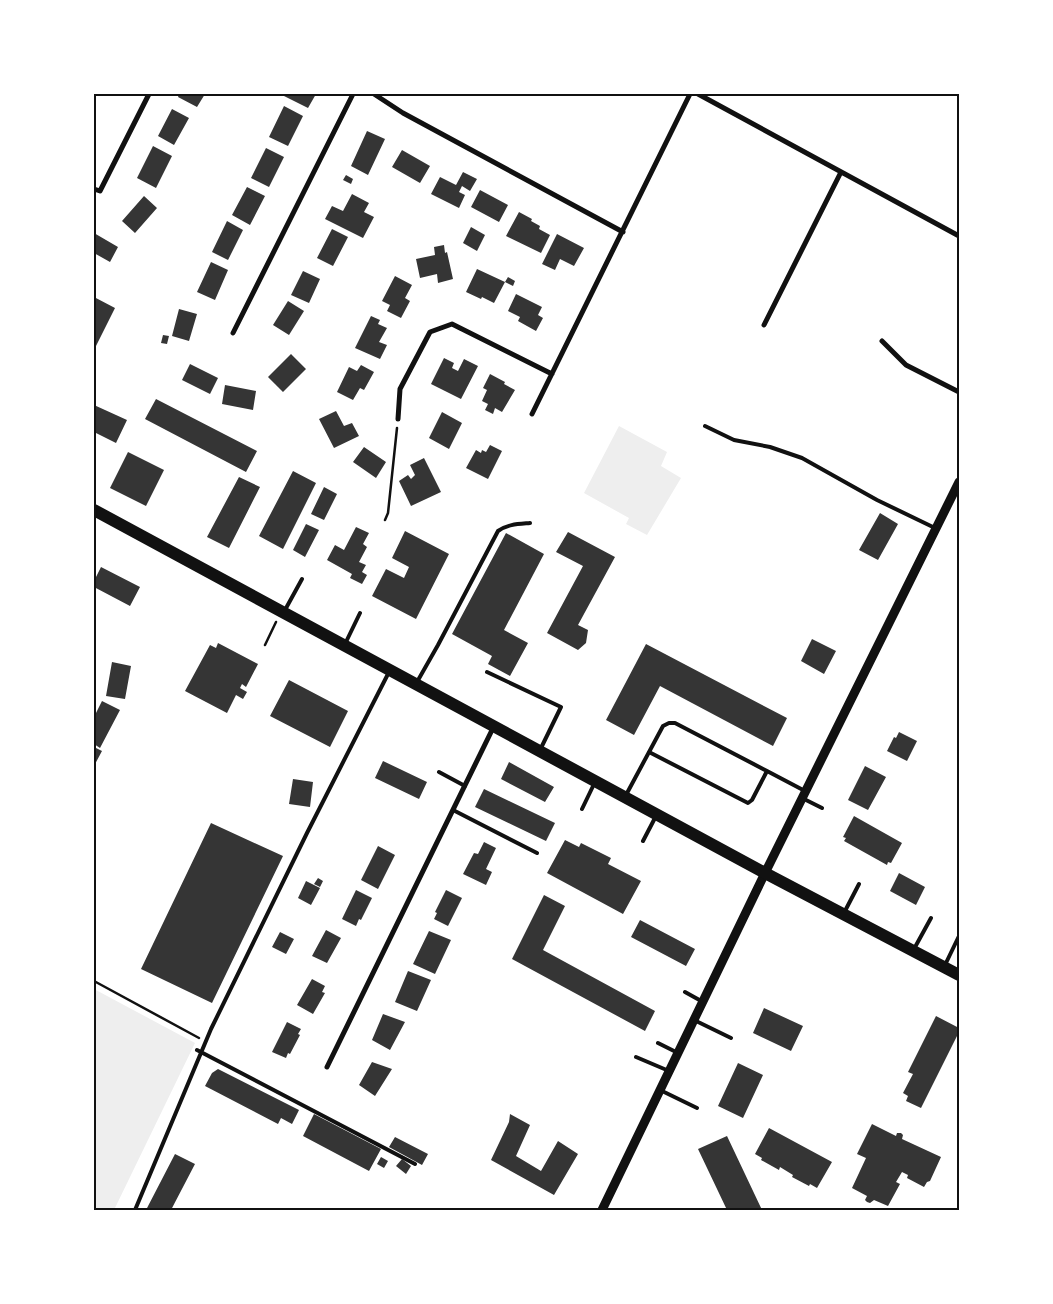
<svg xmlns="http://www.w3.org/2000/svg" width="1053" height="1304" font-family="'Crimson Pro',serif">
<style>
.green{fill:#eee}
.building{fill:#353535}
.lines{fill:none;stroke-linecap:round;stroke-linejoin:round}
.path{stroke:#111;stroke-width:2.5}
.service{stroke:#111;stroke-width:4}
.minor{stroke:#111;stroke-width:5}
.tertiary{stroke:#111;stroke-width:9}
.primary{stroke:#111;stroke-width:12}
.neatline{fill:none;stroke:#111;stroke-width:2}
</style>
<rect width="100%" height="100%" fill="#fff"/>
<!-- green -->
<path class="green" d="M 619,426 L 667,452 L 661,466 L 681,478 L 647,535 L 626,524 L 629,518 L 584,493 Z
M 94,989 L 195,1043 L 114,1210 L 94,1210 Z"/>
<!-- building -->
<path class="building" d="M 179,94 L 205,94 L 197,107 L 178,97 Z
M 280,94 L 316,94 L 308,108 Z
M 284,106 L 303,116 L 288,146 L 269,137 Z
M 172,109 L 189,118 L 174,145 L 158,136 Z
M 367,131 L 385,139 L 368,175 L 351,166 Z
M 153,146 L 172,156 L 156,188 L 137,178 Z
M 266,148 L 284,157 L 269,187 L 251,178 Z
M 402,150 L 430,166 L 420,183 L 392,167 Z
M 463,172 L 477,179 L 470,191 L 462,186 L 459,192 L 465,195 L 459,208 L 431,194 L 440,177 L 456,185 Z
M 346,175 L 353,179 L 351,184 L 343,180 Z
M 247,187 L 265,196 L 250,225 L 232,215 Z
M 480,190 L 508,205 L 499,222 L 471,207 Z
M 352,194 L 369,203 L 364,212 L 374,217 L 363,238 L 325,219 L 332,206 L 343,211 Z
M 144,196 L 157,208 L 135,233 L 122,221 Z
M 519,212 L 532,219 L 531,221 L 540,226 L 539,229 L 550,235 L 541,253 L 506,236 Z
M 227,221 L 243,230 L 228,260 L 212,252 Z
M 471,227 L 485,235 L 477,251 L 463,243 Z
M 332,229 L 348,237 L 333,266 L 317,258 Z
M 94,233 L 118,247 L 110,262 L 94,253 Z
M 557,234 L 584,248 L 574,266 L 560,259 L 555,270 L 542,264 Z
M 444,245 L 445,253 L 447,252 L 453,279 L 438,283 L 437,274 L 420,278 L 416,259 L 435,255 L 434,247 Z
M 211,262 L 228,270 L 215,300 L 197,292 Z
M 477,269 L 505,282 L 494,303 L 482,297 L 481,299 L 466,292 Z
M 303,271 L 320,279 L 309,303 L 291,295 Z
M 395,276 L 412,285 L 405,298 L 410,301 L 401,318 L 387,311 L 390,305 L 382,301 Z
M 508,277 L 515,281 L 513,286 L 505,282 Z
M 516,294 L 542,307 L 538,315 L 543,318 L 536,331 L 518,321 L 520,317 L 508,311 Z
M 94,297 L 115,308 L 94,350 Z
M 288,301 L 304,311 L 289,335 L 273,325 Z
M 179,309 L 197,314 L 189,341 L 172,336 Z
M 371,316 L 380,320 L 378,324 L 387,328 L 379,342 L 387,345 L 380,359 L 355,348 Z
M 163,335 L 169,336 L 167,344 L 161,343 Z
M 291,354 L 306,369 L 283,392 L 268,377 Z
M 444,358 L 454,363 L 452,368 L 458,371 L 464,359 L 478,366 L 461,399 L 431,384 Z
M 190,364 L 218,378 L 210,394 L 182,380 Z
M 361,365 L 374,372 L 364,390 L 360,388 L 353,400 L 337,392 L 349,367 L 357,371 Z
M 490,374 L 505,382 L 504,384 L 515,390 L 502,412 L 495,408 L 493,414 L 485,410 L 488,404 L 482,401 L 487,390 L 483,388 Z
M 225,385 L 256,391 L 253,410 L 222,404 Z
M 156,399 L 257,451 L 246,472 L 145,419 Z
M 94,405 L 127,420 L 116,443 L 94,432 Z
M 336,411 L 344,426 L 352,423 L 359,436 L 334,448 L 319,419 Z
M 442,412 L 462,423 L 449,449 L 429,438 Z
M 490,445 L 502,451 L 488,479 L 466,468 L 476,450 L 481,453 L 482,450 L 486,452 Z
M 364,447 L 386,462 L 376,478 L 353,462 Z
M 128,452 L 164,470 L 146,506 L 110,488 Z
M 424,458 L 441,492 L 411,506 L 399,481 L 408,475 L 411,479 L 415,475 L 410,465 Z
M 293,471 L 316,483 L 283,549 L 259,536 Z
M 239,477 L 260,487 L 229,548 L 207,537 Z
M 324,487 L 337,494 L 324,520 L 311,514 Z
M 880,513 L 898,524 L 878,560 L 859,550 Z
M 306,524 L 319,530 L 305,557 L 293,550 Z
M 356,527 L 369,533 L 363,544 L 367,547 L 359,562 L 366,565 L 362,572 L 367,575 L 362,584 L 350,578 L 352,574 L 327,560 L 335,545 L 344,550 Z
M 405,531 L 449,554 L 416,619 L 372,596 L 386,569 L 404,578 L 409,567 L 392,558 Z
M 568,532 L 615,557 L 578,625 L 588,630 L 586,643 L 578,650 L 547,633 L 583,566 L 556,552 Z
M 506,533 L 544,554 L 504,630 L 528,643 L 510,676 L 488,664 L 492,656 L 452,634 Z
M 101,567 L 140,587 L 130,606 L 94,587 L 94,581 Z
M 812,639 L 836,651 L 824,674 L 801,661 Z
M 218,643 L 258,664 L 246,687 L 242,684 L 240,688 L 247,692 L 243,699 L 236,695 L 227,713 L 185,691 L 210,645 L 216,648 Z
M 646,644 L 787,718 L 773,746 L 660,686 L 634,735 L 606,720 Z
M 112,662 L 131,666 L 125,699 L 106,696 Z
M 289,680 L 348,711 L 330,747 L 270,716 Z
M 102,701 L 120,710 L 100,748 L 94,744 L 94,717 Z
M 899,732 L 917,741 L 907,761 L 887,751 L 894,737 L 896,738 Z
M 94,747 L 102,751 L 94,766 Z
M 383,761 L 427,782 L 419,799 L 375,778 Z
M 509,762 L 554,787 L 545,802 L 501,779 Z
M 865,766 L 886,777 L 868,810 L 848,800 Z
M 293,779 L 313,782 L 310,807 L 289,804 Z
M 484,789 L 555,823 L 546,841 L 475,807 Z
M 854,816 L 902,843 L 891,863 L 888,862 L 887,865 L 844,841 L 846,838 L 843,837 Z
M 211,823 L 283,856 L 212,1003 L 141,969 Z
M 565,840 L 579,847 L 581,843 L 611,858 L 608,864 L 641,881 L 623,914 L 547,873 Z
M 484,842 L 496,848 L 486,869 L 492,872 L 486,885 L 463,874 L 474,853 L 478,854 Z
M 378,846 L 395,855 L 378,889 L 361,880 Z
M 899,873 L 925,887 L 916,905 L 890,891 Z
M 318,878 L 323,881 L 320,887 L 314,884 Z
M 306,881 L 320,888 L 311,905 L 298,898 Z
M 356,890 L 372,898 L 361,920 L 359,919 L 356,926 L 342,919 Z
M 446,890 L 462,898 L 448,926 L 434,919 L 437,913 L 435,912 Z
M 544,895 L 565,906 L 543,950 L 655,1011 L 645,1031 L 512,959 Z
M 640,920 L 695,949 L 686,966 L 631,937 Z
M 326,930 L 341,938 L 327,963 L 312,956 Z
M 429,931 L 451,940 L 435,974 L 413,964 Z
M 280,932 L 294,939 L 286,954 L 272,947 Z
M 408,971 L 431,980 L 417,1011 L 395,1002 Z
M 312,979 L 325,986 L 322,992 L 325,993 L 313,1014 L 297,1005 Z
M 764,1008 L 803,1026 L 791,1051 L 753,1033 Z
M 383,1014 L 405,1022 L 390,1050 L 372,1040 Z
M 936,1016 L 959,1028 L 959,1032 L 921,1108 L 906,1101 L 908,1096 L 903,1093 L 913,1074 L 908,1072 Z
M 287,1022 L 301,1029 L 298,1034 L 300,1035 L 290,1054 L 288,1053 L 286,1058 L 272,1052 Z
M 372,1062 L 392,1069 L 375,1096 L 359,1085 Z
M 738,1063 L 763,1075 L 743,1118 L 718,1106 Z
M 218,1069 L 299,1110 L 292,1124 L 281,1118 L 278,1124 L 205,1086 L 212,1073 Z
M 314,1114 L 381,1149 L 369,1171 L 303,1136 Z
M 510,1114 L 530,1125 L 516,1156 L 541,1171 L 558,1141 L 578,1154 L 554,1195 L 491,1160 L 509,1122 Z
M 872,1124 L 896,1136 L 897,1133 L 901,1133 L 903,1135 L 902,1139 L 941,1157 L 930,1181 L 927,1182 L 924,1187 L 907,1178 L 908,1175 L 902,1172 L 896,1182 L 900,1184 L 888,1206 L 874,1200 L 870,1203 L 867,1202 L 865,1200 L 867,1196 L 852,1188 L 866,1158 L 857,1154 Z
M 769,1128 L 832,1162 L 817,1188 L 810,1184 L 809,1186 L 792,1177 L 793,1175 L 780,1167 L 779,1170 L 761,1160 L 762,1158 L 755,1154 Z
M 727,1136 L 762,1210 L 727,1210 L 698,1149 Z
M 395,1137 L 428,1154 L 422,1165 L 389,1147 Z
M 175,1154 L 195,1164 L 171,1210 L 146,1210 Z
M 381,1157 L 388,1161 L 384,1168 L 377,1164 Z
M 402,1159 L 411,1166 L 406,1174 L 396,1166 Z"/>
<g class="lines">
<!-- path -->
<path class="path" d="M 385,520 L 388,513 L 397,428
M 265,645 L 276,622
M 94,981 L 199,1038"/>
<!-- service -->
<path class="service" d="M 705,426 L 734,440 L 770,447 L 802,458 L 877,500 L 935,528
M 285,610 L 302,579
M 345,644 L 360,613
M 487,672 L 561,707 L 541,748
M 417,682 L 438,645 L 498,531 C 508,524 518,524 530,523
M 767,771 L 805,791
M 439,772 L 465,786
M 626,795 L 663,726 L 669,723 L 675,723 L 767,771 L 752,800 L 748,803 L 649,752
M 802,798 L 822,808
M 582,809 L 595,782
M 453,810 L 537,853
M 643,841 L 656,816
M 845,911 L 859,884
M 914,949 L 931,918
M 945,965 L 959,936
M 685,992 L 703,1002
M 694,1020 L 731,1038
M 658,1043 L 678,1053
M 197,1050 L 415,1164
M 636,1057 L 669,1071
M 660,1090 L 697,1108
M 135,1210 L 211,1029 L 307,833 L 389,672"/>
<!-- minor -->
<path class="minor" d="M 374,94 L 403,113 L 623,232
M 698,94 L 959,236
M 94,189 L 100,191 L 149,94
M 764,325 L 841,172
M 233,333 L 353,94
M 882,341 L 906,365 L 959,392
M 532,414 L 690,94
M 398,419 L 400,389 L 430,332 L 452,324 L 552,374
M 327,1067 L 494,726"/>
<!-- tertiary -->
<path class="tertiary" d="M 602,1210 L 765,873 L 959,482"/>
<!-- primary -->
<path class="primary" d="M 94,510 L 765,873 L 959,975"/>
</g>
<!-- border -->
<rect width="1053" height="1304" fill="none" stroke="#ffffff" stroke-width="190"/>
<rect x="95" y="95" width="863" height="1114" class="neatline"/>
</svg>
